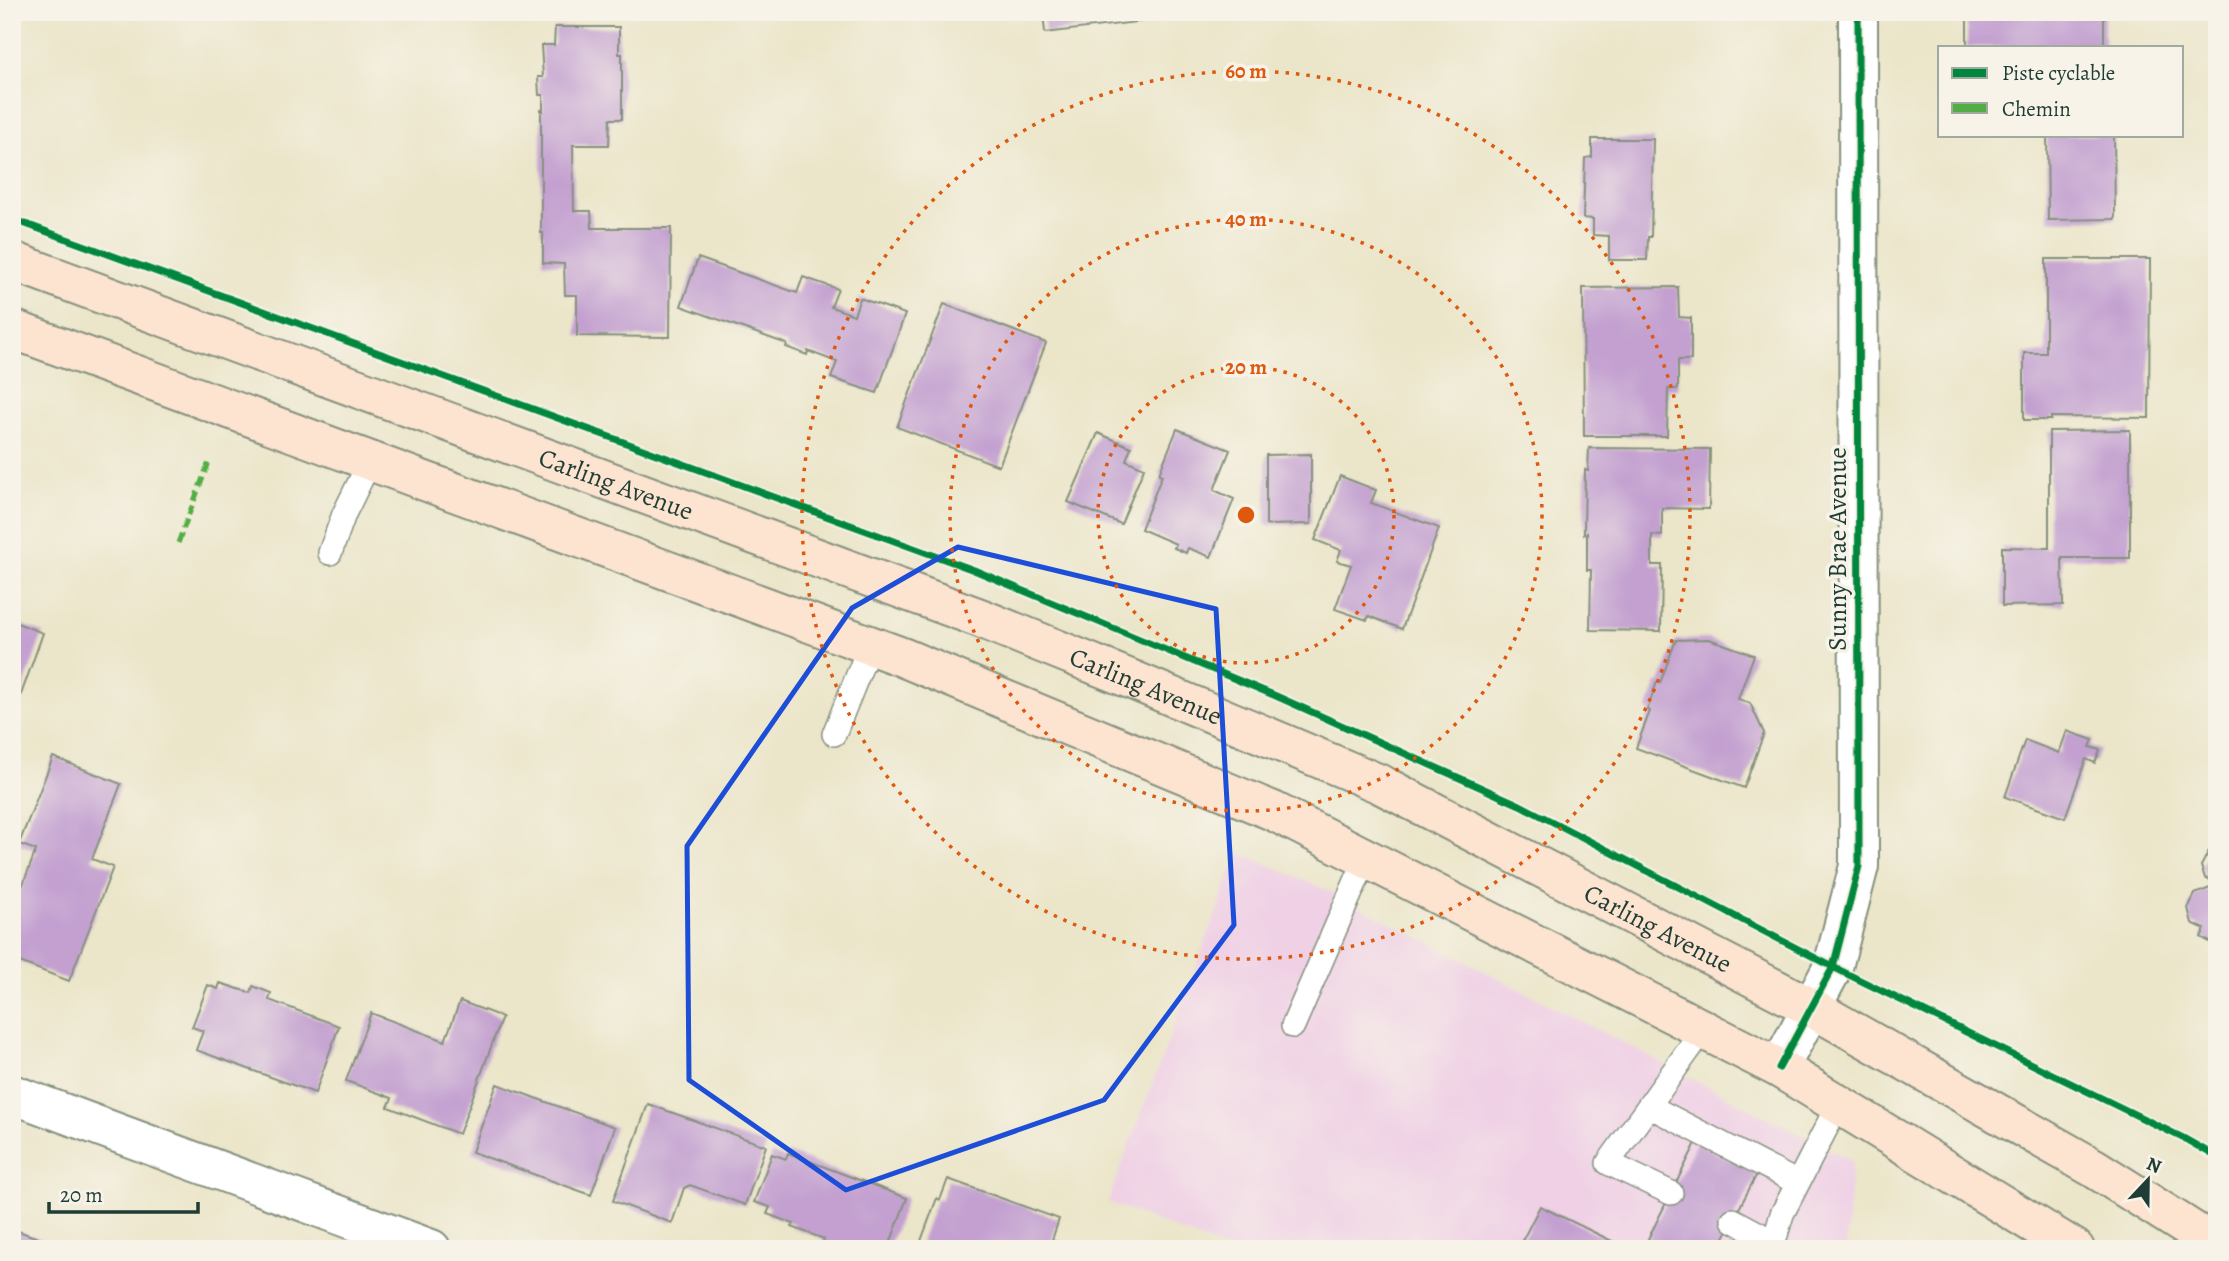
<svg xmlns="http://www.w3.org/2000/svg" width="2229" height="1261" font-family="Alegreya,serif">
<style>
.built{fill:#efd0e5}
.building{fill:#c3a0d0}
.lines{fill:none;stroke-linecap:round;stroke-linejoin:round}
.lane-casing{stroke:#85917e;stroke-width:26}
.street-casing{stroke:#85917e;stroke-width:42}
.secondary-casing{stroke:#85917e;stroke-width:42}
.lane{stroke:#fff;stroke-width:23}
.street{stroke:#fff;stroke-width:38}
.secondary{stroke:#fde4d1;stroke-width:38}
.quiet{stroke:#52ad45;stroke-width:5;stroke-dasharray:10 5;stroke-linecap:butt}
.cycleway-casing{stroke:#f7f3e8;stroke-width:11}
.cycleway{stroke:#00873e;stroke-width:7}
.marked{fill:none;stroke:#1d4ed8;stroke-width:5;stroke-linejoin:round}
.ring{fill:none;stroke:#de580e;stroke-width:3.5;stroke-dasharray:3.5 7}
.labels{text-anchor:middle;stroke-width:7;stroke-linejoin:round;paint-order:stroke}
.street-label{font-size:26px;fill:#1f3d34;stroke:#f7f3e8}
.centre{fill:#de580e;stroke:#f7f3e8;stroke-width:3.5}
.ring-label{font-size:21px;text-anchor:middle;font-weight:bold;fill:#de580e;stroke:#f7f3e8;stroke-width:7;stroke-linejoin:round;paint-order:stroke}
</style>
<rect width="100%" height="100%" fill="#f7f3e8"/>
<filter id="ink" filterUnits="userSpaceOnUse"><feTurbulence type="fractalNoise" baseFrequency=".0143" numOctaves="2"/><feDisplacementMap in="SourceGraphic" scale="14" xChannelSelector="R" yChannelSelector="G"/><feConvolveMatrix kernelMatrix="1 2 1 2 8 2 1 2 1" color-interpolation-filters="sRGB"/></filter>
<filter id="wash" filterUnits="userSpaceOnUse"><feTurbulence type="fractalNoise" baseFrequency=".00686" numOctaves="4" result="noise"/><feDisplacementMap in="SourceGraphic" scale="28" xChannelSelector="R" yChannelSelector="G"/><feGaussianBlur stdDeviation="1.57" result="paint"/><feColorMatrix in="noise" values="0 0 0 0 0 0 0 0 0 0 0 0 0 0 0 0 0 1.4 0 .05"/><feComposite in="paint" operator="in"/></filter>
<g filter="url(#wash)">
<rect width="100%" height="100%" fill="#ebe5c9"/>
<!-- built -->
<path class="built" d="M 1239,852 L 1329,891 L 1852,1161 L 1846,1249 L 1225,1249 L 1108,1202 Z"/>
<g id="blocks">
<!-- building -->
<path class="building" d="M 1043,12 L 1153,12 L 1154,20 L 1045,33 Z
M 1967,12 L 2104,12 L 2104,47 L 1967,47 Z
M 555,27 L 619,27 L 619,54 L 622,54 L 622,119 L 610,119 L 609,145 L 573,145 L 574,211 L 591,211 L 592,228 L 671,228 L 670,337 L 577,336 L 577,295 L 565,295 L 564,264 L 543,263 L 543,233 L 541,233 L 541,110 L 543,111 L 543,95 L 539,95 L 538,77 L 543,77 L 541,45 L 554,45 Z
M 2047,135 L 2114,135 L 2115,219 L 2048,220 Z
M 1592,139 L 1653,139 L 1651,237 L 1648,237 L 1647,260 L 1609,260 L 1609,236 L 1593,235 L 1593,219 L 1583,218 L 1585,158 L 1592,157 Z
M 698,258 L 797,293 L 803,277 L 838,289 L 831,307 L 854,315 L 860,298 L 905,314 L 877,393 L 831,378 L 837,362 L 808,351 L 807,355 L 786,347 L 787,344 L 681,306 Z
M 2046,259 L 2150,259 L 2149,418 L 2051,417 L 2051,420 L 2024,420 L 2024,353 L 2046,353 Z
M 1678,287 L 1679,317 L 1691,318 L 1691,360 L 1678,360 L 1678,389 L 1668,389 L 1667,436 L 1584,436 L 1583,288 Z
M 944,304 L 1046,343 L 999,466 L 897,427 Z
M 1177,429 L 1230,450 L 1214,490 L 1234,499 L 1211,557 L 1188,548 L 1186,553 L 1174,548 L 1176,544 L 1141,529 L 1162,475 L 1159,474 Z
M 2130,430 L 2130,558 L 2062,558 L 2063,605 L 2002,606 L 2002,547 L 2049,548 L 2049,431 Z
M 1098,433 L 1131,447 L 1126,460 L 1144,468 L 1121,524 L 1068,502 Z
M 1589,448 L 1710,449 L 1709,509 L 1662,508 L 1662,536 L 1652,535 L 1652,565 L 1662,565 L 1661,631 L 1590,630 L 1591,570 L 1587,570 L 1587,533 L 1584,534 L 1585,470 L 1588,471 Z
M 1311,454 L 1311,524 L 1266,525 L 1266,455 Z
M 1340,476 L 1376,490 L 1371,503 L 1439,528 L 1402,629 L 1369,616 L 1367,620 L 1335,609 L 1351,565 L 1337,561 L 1341,550 L 1315,540 Z
M 12,621 L 43,633 L 13,717 L 12,717 Z
M 1709,639 L 1754,655 L 1738,699 L 1750,703 L 1764,733 L 1744,788 L 1636,748 L 1650,711 L 1647,710 L 1657,682 L 1660,683 L 1676,640 Z
M 2067,731 L 2093,740 L 2090,747 L 2100,750 L 2095,763 L 2086,759 L 2065,818 L 2005,797 L 2025,740 L 2059,753 Z
M 53,757 L 121,784 L 92,859 L 113,867 L 69,981 L 12,959 L 12,913 L 36,850 L 19,844 Z
M 2217,845 L 2217,946 L 2201,937 L 2205,929 L 2192,923 L 2188,908 L 2195,894 L 2210,888 L 2213,882 L 2205,878 L 2201,866 L 2211,847 Z
M 220,983 L 251,993 L 253,986 L 271,993 L 269,1000 L 339,1026 L 315,1093 L 196,1050 L 203,1031 L 192,1027 L 208,985 L 218,989 Z
M 460,1001 L 502,1017 L 459,1134 L 388,1107 L 392,1098 L 346,1081 L 371,1013 L 445,1041 Z
M 497,1084 L 615,1127 L 591,1195 L 472,1152 Z
M 648,1104 L 766,1146 L 745,1205 L 690,1185 L 684,1188 L 672,1223 L 613,1201 Z
M 1696,1143 L 1757,1174 L 1718,1249 L 1643,1249 Z
M 788,1153 L 907,1198 L 888,1249 L 820,1249 L 824,1239 L 792,1227 L 794,1224 L 767,1214 L 770,1207 L 754,1202 L 772,1154 L 786,1159 Z
M 948,1179 L 1059,1219 L 1052,1240 L 1058,1242 L 1056,1249 L 918,1249 L 937,1198 L 940,1200 Z
M 1540,1206 L 1616,1243 L 1626,1249 L 1518,1249 Z
M 18,1231 L 67,1248 L 67,1249 L 12,1249 Z"/>
</g>
</g>
<g filter="url(#ink)">
<use href="#blocks" fill-opacity="0" stroke="#85917e" stroke-width="2"/>
<g class="lines">
<defs>
<path id="lane" d="M 330,553 L 344,514 L 370,461
M 834,734 L 870,645
M 1293,1026 L 1366,858
M 1649,1106 L 1798,1183
M 1671,1193 L 1608,1163 L 1703,1030
M 1733,1220 L 1774,1242
M 1772,1249 L 1782,1214 L 1838,1105"/>
<path id="street" d="M 1779,1068 L 1833,967 L 1859,866 L 1858,12
M 12,1094 L 431,1249"/>
<g id="secondary">
<path id="s1" d="M 12,261 L 980,618 L 1135,681 L 1380,784 L 1812,1008 L 2094,1168 L 2217,1246"/>
<path d="M 12,329 L 902,657 L 1273,811 L 1779,1068 L 2075,1249"/>
</g>
</defs>
<!-- lane casing -->
<use href="#lane" class="lane-casing"/>
<!-- street casing -->
<use href="#street" class="street-casing"/>
<!-- secondary casing -->
<use href="#secondary" class="secondary-casing"/>
<!-- lane -->
<use href="#lane" class="lane"/>
<!-- street -->
<use href="#street" class="street"/>
<!-- secondary -->
<use href="#secondary" class="secondary"/>
<!-- quiet -->
<path class="quiet" d="M 178,543 L 209,462"/>
<defs>
<path id="cycleway" d="M 12,219 L 974,570 L 1276,696 L 1520,805 L 1833,967 L 2185,1139 L 2217,1157
M 1779,1068 L 1833,967 L 1859,866 L 1858,12"/>
</defs>
<!-- cycleway casing -->
<use href="#cycleway" class="cycleway-casing"/>
<!-- cycleway -->
<use href="#cycleway" class="cycleway"/>
</g>
</g>
<!-- marked area -->
<path class="marked" d="M 958,547 L 1216,609 L 1234,925 L 1104,1100 L 846,1190 L 689,1080 L 687,846 L 852,608 Z"/>
<!-- distance rings -->
<g class="ring">
<circle cx="1246" cy="515" r="148"/>
<circle cx="1246" cy="515" r="296"/>
<circle cx="1246" cy="515" r="444"/>
</g>
<g class="labels">
<!-- street labels -->
<g class="street-label">
<text dy="9" stroke="none"><textPath href="#s1" startOffset="644">Carling Avenue</textPath></text>
<text transform="translate(1837 549) rotate(-90)" y="9">Sunny Brae Avenue</text>
<text dy="9" stroke="none"><textPath href="#s1" startOffset="1211">Carling Avenue</textPath></text>
<text dy="9" stroke="none"><textPath href="#s1" startOffset="1778">Carling Avenue</textPath></text>
</g>
</g>
<circle cx="1246" cy="515" r="10" class="centre"/>
<g class="ring-label">
<text x="1246" y="78">60 m</text>
<text x="1246" y="226">40 m</text>
<text x="1246" y="374">20 m</text>
</g>
<!-- margin -->
<rect width="2229" height="1261" fill="none" stroke="#f7f3e8" stroke-width="42"/>
<!-- legend -->
<rect x="1938" y="46" width="245" height="91" fill="#f7f3e8" stroke="#a1aaa0" stroke-width="2"/>
<rect x="1952" y="68" width="35" height="10" fill="#00873e" stroke="#a1aaa0" stroke-width="2"/>
<text x="2002" y="80" font-size="21" fill="#1f3d34">Piste cyclable</text>
<rect x="1952" y="103" width="35" height="10" fill="#52ad45" stroke="#a1aaa0" stroke-width="2"/>
<text x="2002" y="116" font-size="21" fill="#1f3d34">Chemin</text>
<!-- north arrow -->
<g transform="translate(2148 1180) rotate(22)" stroke="#f7f3e8" stroke-width="5" paint-order="stroke">
<path d="M0-5L12 26L0 18L-12 26Z" fill="#1f3d34"/>
<text y="-10" font-size="19" font-weight="bold" text-anchor="middle" fill="#1f3d34">N</text>
</g>
<!-- scale -->
<path d="M49 1202v10h149v-10" fill="none" stroke="#1f3d34" stroke-width="3.5"/>
<text x="60" y="1202" font-size="21" fill="#1f3d34" stroke="#f7f3e8" stroke-width="5" paint-order="stroke">20 m</text>
</svg>
